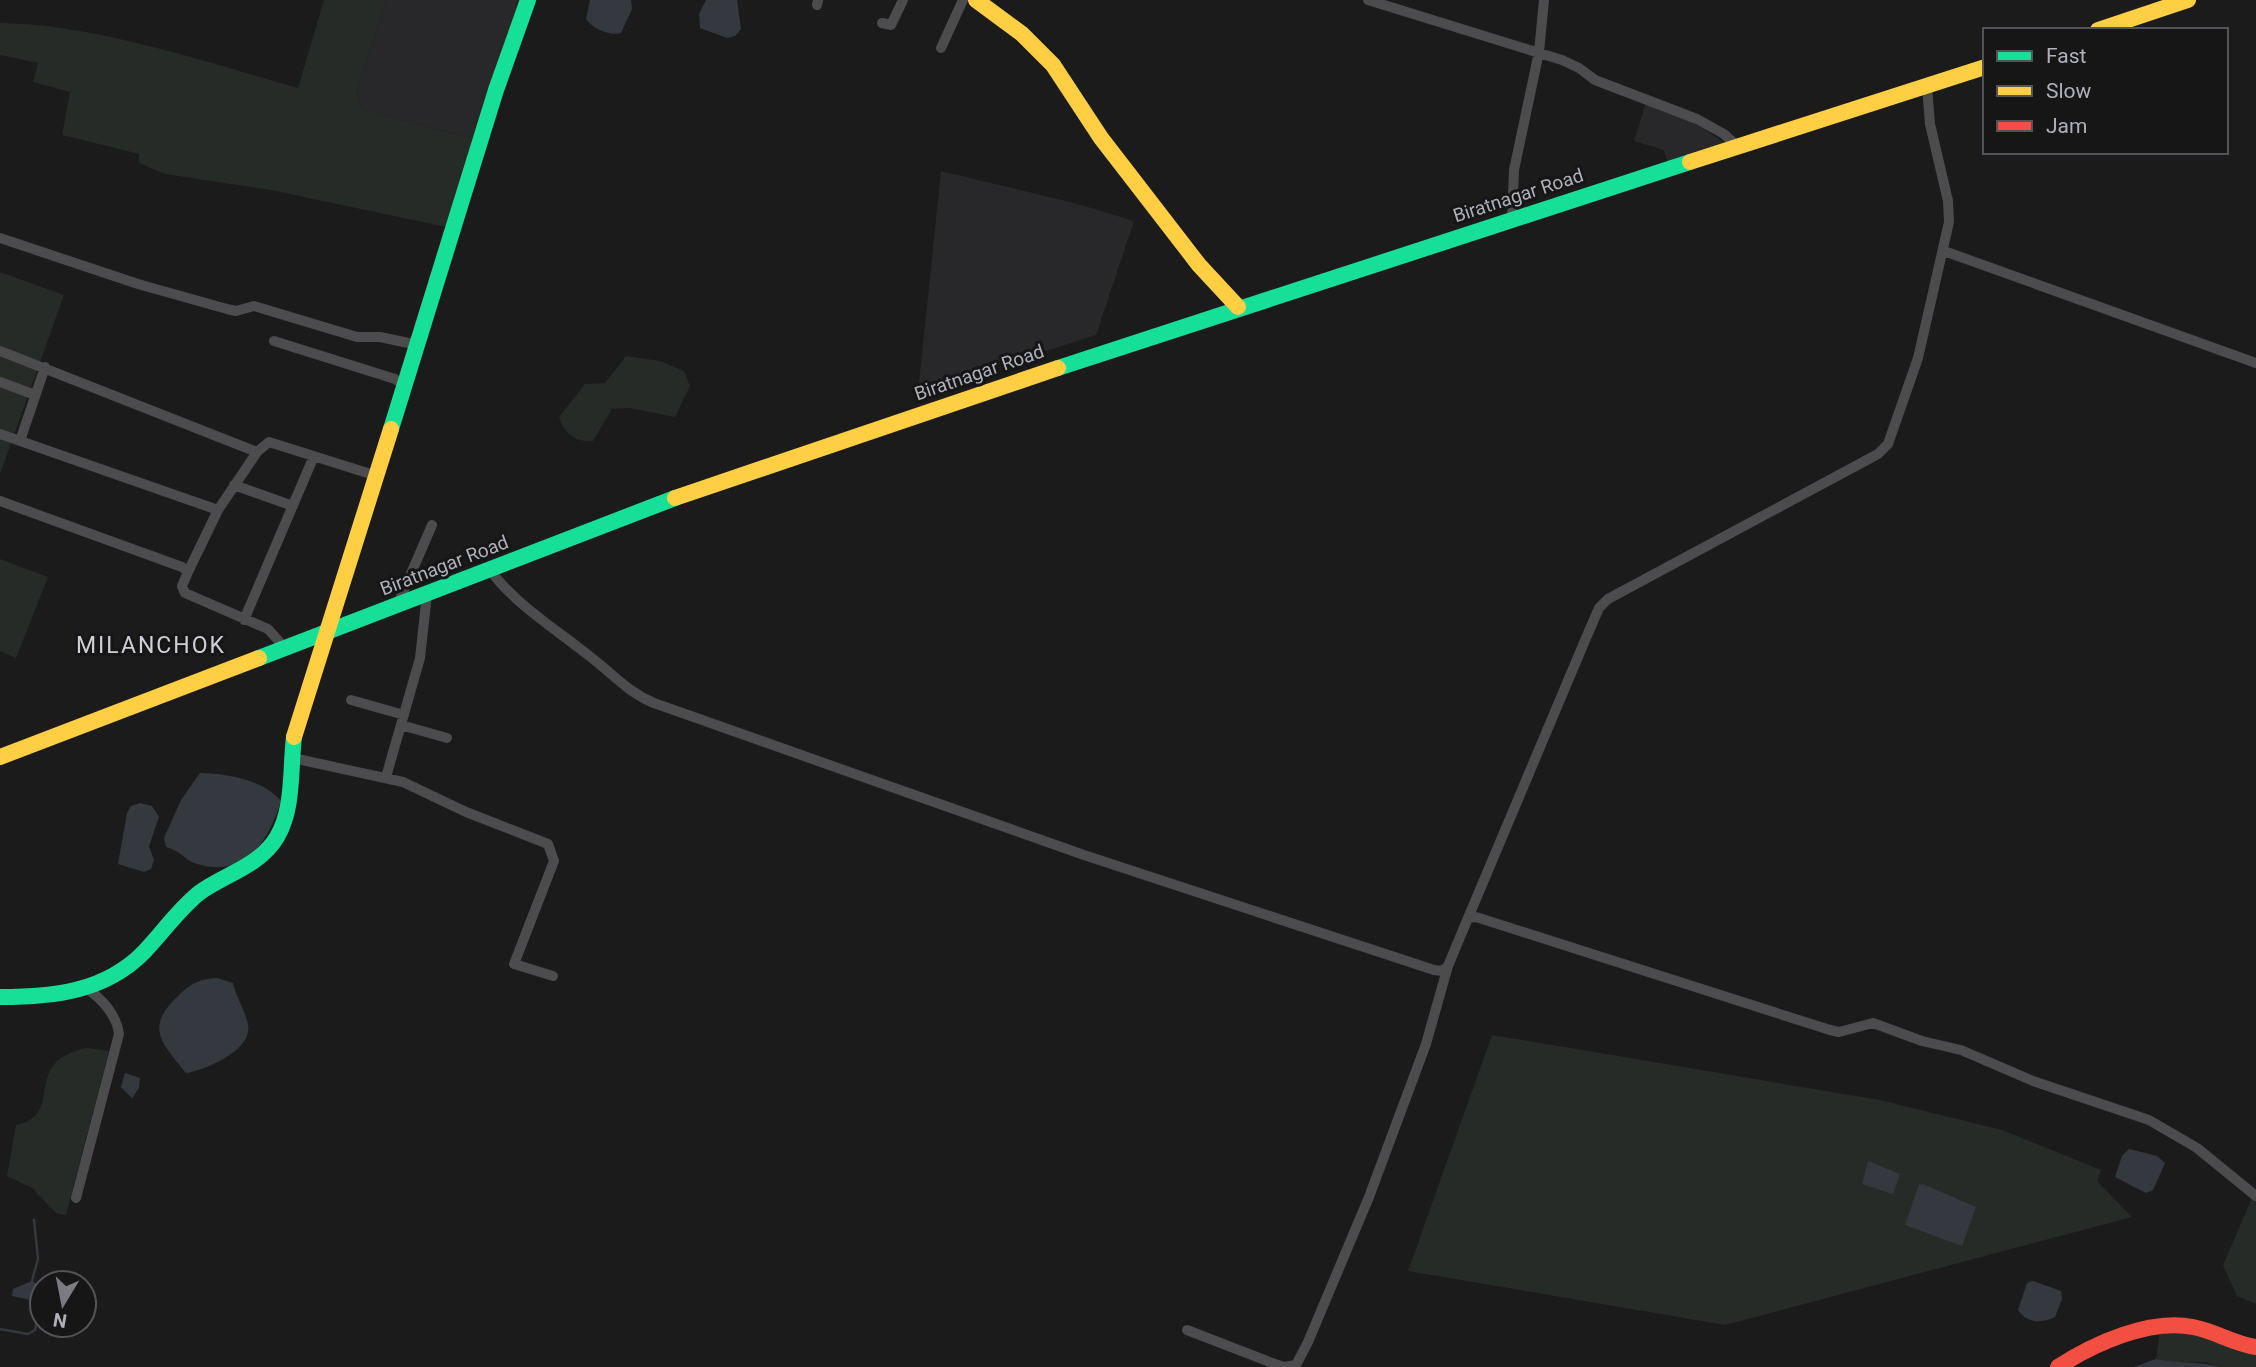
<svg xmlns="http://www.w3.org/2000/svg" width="2256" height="1367" font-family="Roboto,sans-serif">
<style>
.built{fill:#28282a}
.green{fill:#252b26}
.water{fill:#343940}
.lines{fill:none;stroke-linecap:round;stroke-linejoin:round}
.stream{stroke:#343940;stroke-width:2.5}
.street{stroke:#4c4c4e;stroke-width:10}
.fast{stroke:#16e098;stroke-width:16}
.slow{stroke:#ffcf43;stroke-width:16}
.jam{stroke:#f24e42;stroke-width:16}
.labels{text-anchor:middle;stroke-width:6;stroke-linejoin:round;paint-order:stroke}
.street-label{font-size:19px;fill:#afb1ba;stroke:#161617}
.quarter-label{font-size:23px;letter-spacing:2px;fill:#cfd0d7;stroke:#161617}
</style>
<rect width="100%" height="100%" fill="#1b1b1c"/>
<!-- built -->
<path class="built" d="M 386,0 L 521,0 L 474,139 L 361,109 L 357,91 Z
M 1646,102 L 1697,124 L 1728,145 L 1668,163 L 1664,150 L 1634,141 Z
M 941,171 L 1078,204 L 1134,221 L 1096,335 L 918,392 Z"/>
<!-- green -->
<path class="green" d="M 324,0 L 386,0 L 357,91 L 361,109 L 474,139 L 446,227 L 271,190 L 165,174 L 139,163 L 139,154 L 62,135 L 70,92 L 33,82 L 38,63 L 0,55 L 0,23 C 95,24 206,62 298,88 Z
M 0,272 L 64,295 L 0,474 Z
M 626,356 L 660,361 L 684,371 L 690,386 L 675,417 L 630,408 L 612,409 L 593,441 C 574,442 565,434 559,417 L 585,384 L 605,383 Z
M 0,559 L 48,577 L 16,658 L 0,651 Z
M 1492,1035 L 1880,1100 L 2002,1130 L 2101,1170 L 2097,1181 L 2132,1217 L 1725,1325 L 1408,1271 Z
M 87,1048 L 109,1051 L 66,1215 L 56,1213 L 32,1188 L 7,1176 L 16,1125 C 67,1115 19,1061 87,1048 Z
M 2252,1198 L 2256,1201 L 2256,1304 L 2237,1296 L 2223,1265 Z
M 2162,1317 L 2183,1318 L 2256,1342 L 2256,1367 L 2222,1367 L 2204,1362 L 2174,1363 L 2156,1359 Z"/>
<!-- water -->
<path class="water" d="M 590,0 L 631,0 L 632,9 L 621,33 C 609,36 593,29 586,19 Z
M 706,0 L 737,0 L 741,29 L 735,36 L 727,38 L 700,28 L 699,14 Z
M 200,773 C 228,774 262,779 281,801 C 268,842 245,880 194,863 C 184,859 181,851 166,847 L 164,838 L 181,800 Z
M 140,803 L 152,806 L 159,817 L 149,846 L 154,860 L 151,869 L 144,872 L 118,864 L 127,813 L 131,806 Z
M 217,978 L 233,983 C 236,998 246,1011 248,1025 C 253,1050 205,1070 186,1073 C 160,1041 145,1027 179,995 C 192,983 199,979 217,978 Z
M 125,1073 L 140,1078 L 139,1088 L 132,1098 L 121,1087 Z
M 2129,1149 L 2157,1156 L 2165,1163 L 2153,1190 L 2146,1193 L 2115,1177 L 2122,1156 Z
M 1868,1161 L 1900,1174 L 1893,1194 L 1862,1184 Z
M 1923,1184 L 1976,1207 L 1962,1246 L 1905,1225 L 1919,1185 Z
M 32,1281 L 42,1287 L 41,1302 L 12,1296 L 13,1289 Z
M 2033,1281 L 2061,1291 L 2062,1299 L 2055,1317 C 2041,1324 2027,1323 2018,1310 L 2027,1283 Z
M 2156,1359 C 2179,1364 2200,1361 2222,1367 L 2134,1367 Z"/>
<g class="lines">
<!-- stream -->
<path class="stream" d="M 32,1281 L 38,1259 L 34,1220
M 0,1329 L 28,1334 L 35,1330 L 41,1302"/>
<!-- street -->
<path class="street" d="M 1368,0 L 1562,60 L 1579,68 L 1595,80 L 1697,119 L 1724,134 L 1738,147
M 817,5 L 818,0
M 882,23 L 891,25 L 903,0
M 941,48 L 963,0
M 1512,219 L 1514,170 L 1539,52 L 1544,0
M 0,238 L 138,284 L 227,309 L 236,311 L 254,306 L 357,337 L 380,337 L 418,345
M 1944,251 L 2256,363
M 274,341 L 395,379 L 405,386
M 0,351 L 257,452 L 269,442 L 377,476
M 0,382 L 35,395
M 0,434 L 218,510
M 20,441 L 45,367
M 234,485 L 293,506
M 0,501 L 182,567 L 188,572 L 182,586 L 185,593 L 268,629 L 285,648
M 489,569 C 516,605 553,627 588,655 C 611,672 627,692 654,703 L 1084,855 L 1434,970 L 1442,971 L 1448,966 L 1468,918 L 1476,917 L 1830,1030 L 1839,1032 L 1873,1023 L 1922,1041 L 1961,1050 L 2033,1081 L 2149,1120 L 2197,1148 L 2256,1196
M 188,572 L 218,510 L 257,452
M 397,606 L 432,525
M 244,620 L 314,456
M 351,700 L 404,715
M 401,725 L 447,738
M 293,758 L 403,782 L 466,812 L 548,844 L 554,861 L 514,964 L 553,976
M 386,777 L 420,658 L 427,594
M 1468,918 L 1586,638 L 1599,608 L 1608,599 L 1878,454 L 1888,444 L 1918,358 L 1949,222 L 1948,201 L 1930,124 L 1927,86
M 76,1198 L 119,1034 C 117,1015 101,998 86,988
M 1187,1330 L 1283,1367
M 1284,1367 L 1296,1365 L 1308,1342 L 1369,1197 L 1426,1044 L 1448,966"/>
<!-- fast -->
<path class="fast" d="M 1058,368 L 1690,162
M 391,429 L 496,90 L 528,0
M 259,658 L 675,498
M 0,997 C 53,997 105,992 144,952 C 163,932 178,910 199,893 C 225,874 260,866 277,837 C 294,809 290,769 294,737"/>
<!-- slow -->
<path class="slow" d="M 976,0 L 1022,34 L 1053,65 L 1101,138 L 1199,265 L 1238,307
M 2098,30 L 2188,0
M 1690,162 L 1985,67
M 675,498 L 1058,368
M 294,737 L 391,429
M 0,757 L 259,658"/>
<!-- jam -->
<path class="jam" d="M 2058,1367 C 2093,1344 2150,1318 2193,1327 C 2215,1331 2234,1344 2256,1347"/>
</g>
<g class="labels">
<!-- street labels -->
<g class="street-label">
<text transform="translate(1518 195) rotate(-18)" y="7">Biratnagar Road</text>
<text transform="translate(979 372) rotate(-19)" y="7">Biratnagar Road</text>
<text transform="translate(444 565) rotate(-21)" y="7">Biratnagar Road</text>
</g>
<!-- quarter labels -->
<g class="quarter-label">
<text x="151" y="653">MILANCHOK</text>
</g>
</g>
<!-- legend -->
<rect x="1983" y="28" width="245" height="126" fill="#161617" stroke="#535458" stroke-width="2"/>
<rect x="1997" y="51" width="35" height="10" fill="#16e098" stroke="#535458" stroke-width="2"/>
<text x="2046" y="63" font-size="21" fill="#afb1ba">Fast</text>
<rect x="1997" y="86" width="35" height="10" fill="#ffcf43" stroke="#535458" stroke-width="2"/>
<text x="2046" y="98" font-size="21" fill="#afb1ba">Slow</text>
<rect x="1997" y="121" width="35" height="10" fill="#f24e42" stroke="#535458" stroke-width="2"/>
<text x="2046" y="133" font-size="21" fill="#afb1ba">Jam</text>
<!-- north arrow -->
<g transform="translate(63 1304) rotate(190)"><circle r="33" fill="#161617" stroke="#535458" stroke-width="2"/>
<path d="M0-5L12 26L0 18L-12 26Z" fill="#7b7c83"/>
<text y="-10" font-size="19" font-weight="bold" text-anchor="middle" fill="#afb1ba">N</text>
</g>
</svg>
